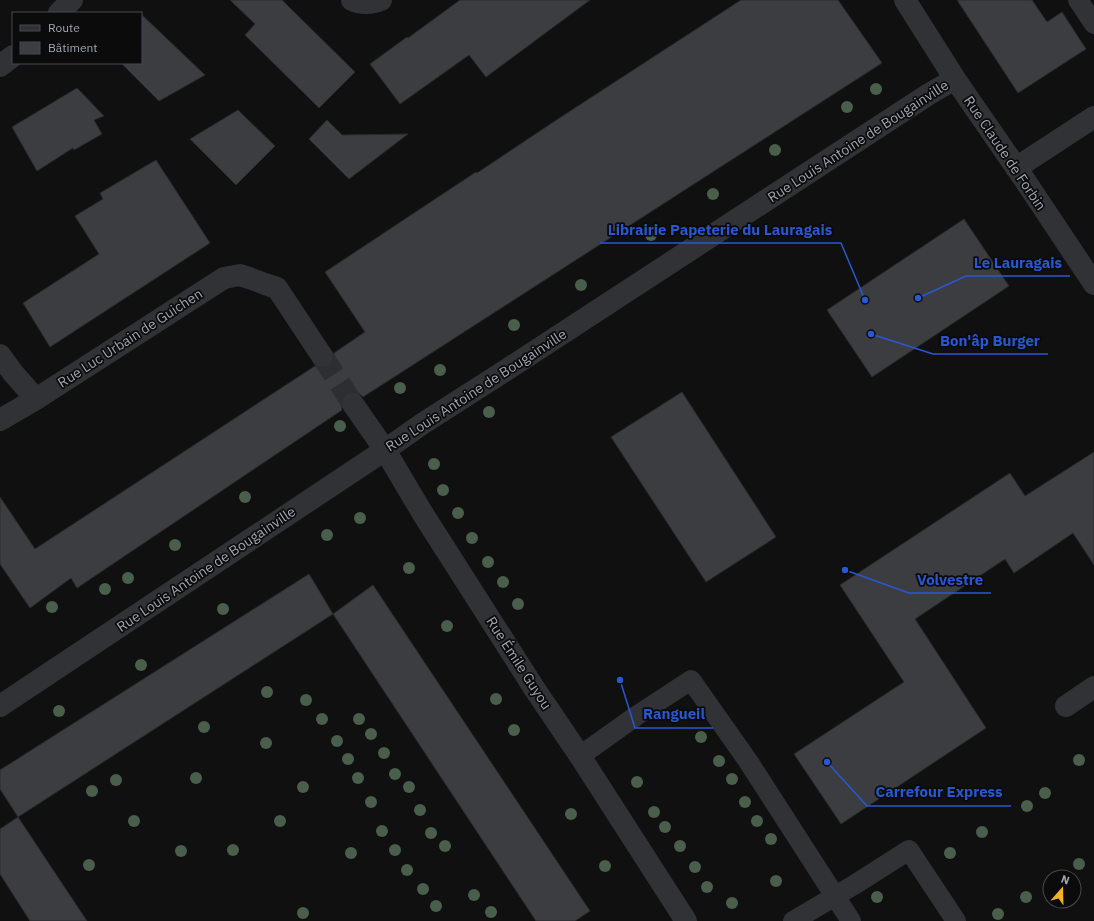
<svg xmlns="http://www.w3.org/2000/svg" width="1094" height="921" font-family="'IBM Plex Sans',sans-serif">
<style>
.building{fill:#3c3d41;stroke:#2a2a2d}
.lines{fill:none;stroke-linecap:round;stroke-linejoin:round}
.street-tunnel{stroke:#2d2e31;stroke-width:22;stroke-dasharray:22 11;stroke-linecap:butt}
.lane{stroke:#313236;stroke-width:20}
.street{stroke:#313236;stroke-width:22}
.tree{fill:#495e4b}
.labels{text-anchor:middle;stroke-width:3.5;stroke-linejoin:round;paint-order:stroke}
.street-label{font-size:14px;fill:#a1a6b2;stroke:#0b0b0c}
.leader{fill:none;stroke:#2a57d4;stroke-width:1.5}
.callout-dot{fill:#2a57d4;stroke:#0b0b0c;stroke-width:1.5}
.callout-label{font-size:15px;text-anchor:middle;font-weight:bold;fill:#2a57d4;stroke:#0b0b0c;stroke-width:3.5;stroke-linejoin:round;paint-order:stroke}
</style>
<rect width="100%" height="100%" fill="#101011"/>
<!-- building -->
<path class="building" d="M 230,0 L 282,0 L 355,72 L 319,108 L 245,35 L 255,24 Z
M 460,0 L 590,0 L 486,77 L 469,55 L 400,104 L 370,64 L 407,37 L 408,38 Z
M 741,0 L 838,0 L 882,63 L 363,397 L 359,393 L 352,392 L 346,394 L 342,399 L 341,405 L 342,410 L 77,588 L 71,578 L 30,608 L 0,564 L 0,497 L 35,549 L 315,366 L 322,368 L 329,367 L 333,361 L 334,356 L 334,353 L 365,332 L 325,272 L 476,172 L 477,173 L 558,119 Z
M 957,0 L 1032,0 L 1047,22 L 1062,12 L 1086,49 L 1018,93 Z
M 141,14 L 205,75 L 159,101 L 121,63 L 141,63 Z
M 77,88 L 104,116 L 94,120 L 102,134 L 74,150 L 73,148 L 37,171 L 12,127 Z
M 238,110 L 275,146 L 236,185 L 190,139 Z
M 327,120 L 342,135 L 408,134 L 349,179 L 309,139 Z
M 156,160 L 210,243 L 50,347 L 23,303 L 99,254 L 75,216 L 103,199 L 100,193 Z
M 964,219 L 1009,286 L 872,377 L 827,310 Z
M 682,392 L 776,537 L 706,582 L 611,437 Z
M 1094,452 L 1094,565 L 1073,533 L 1014,573 L 1005,559 L 915,619 L 986,728 L 841,824 L 794,754 L 904,682 L 840,585 L 1010,473 L 1025,496 Z
M 309,574 L 333,614 L 18,817 L 0,789 L 0,770 Z
M 373,585 L 590,911 L 575,921 L 536,921 L 333,614 Z
M 18,817 L 87,921 L 30,921 L 0,874 L 0,829 Z"/>
<g class="lines">
<!-- street-tunnel -->
<path class="street-tunnel" d="M 322,356 L 353,404"/>
<!-- lane -->
<path class="lane" d="M 1078,0 L 1094,24
M 580,756 L 636,716 L 691,680 L 748,761 L 851,921
M 793,921 L 854,885 L 909,850 L 956,921"/>
<!-- street -->
<path class="street" d="M 352,0 C 359,4 373,4 381,0
M 905,0 L 955,79 L 1024,179 L 1094,284
M 59,13 L 72,0
M 0,66 L 13,56
M 1016,168 L 1094,117
M 0,355 L 13,373 L 36,399
M 353,404 L 385,450 L 423,514 L 534,688 L 580,756 L 686,921
M 0,420 L 36,399 L 224,278 L 240,275 L 249,278 L 265,284 L 277,288 L 322,356
M 0,706 L 385,450 L 422,424 L 500,374 L 929,94 L 955,79
M 1066,706 L 1094,687"/>
</g>
<!-- trees -->
<g class="tree">
<circle cx="876" cy="89" r="6"/>
<circle cx="847" cy="107" r="6"/>
<circle cx="775" cy="150" r="6"/>
<circle cx="713" cy="194" r="6"/>
<circle cx="651" cy="235" r="6"/>
<circle cx="581" cy="285" r="6"/>
<circle cx="514" cy="325" r="6"/>
<circle cx="440" cy="370" r="6"/>
<circle cx="400" cy="388" r="6"/>
<circle cx="489" cy="412" r="6"/>
<circle cx="340" cy="426" r="6"/>
<circle cx="434" cy="464" r="6"/>
<circle cx="443" cy="490" r="6"/>
<circle cx="245" cy="497" r="6"/>
<circle cx="458" cy="513" r="6"/>
<circle cx="360" cy="518" r="6"/>
<circle cx="327" cy="535" r="6"/>
<circle cx="472" cy="538" r="6"/>
<circle cx="175" cy="545" r="6"/>
<circle cx="488" cy="562" r="6"/>
<circle cx="409" cy="568" r="6"/>
<circle cx="128" cy="578" r="6"/>
<circle cx="503" cy="582" r="6"/>
<circle cx="105" cy="589" r="6"/>
<circle cx="518" cy="604" r="6"/>
<circle cx="52" cy="607" r="6"/>
<circle cx="223" cy="609" r="6"/>
<circle cx="447" cy="626" r="6"/>
<circle cx="141" cy="665" r="6"/>
<circle cx="267" cy="692" r="6"/>
<circle cx="496" cy="699" r="6"/>
<circle cx="306" cy="700" r="6"/>
<circle cx="59" cy="711" r="6"/>
<circle cx="322" cy="719" r="6"/>
<circle cx="359" cy="719" r="6"/>
<circle cx="204" cy="727" r="6"/>
<circle cx="514" cy="730" r="6"/>
<circle cx="371" cy="734" r="6"/>
<circle cx="701" cy="737" r="6"/>
<circle cx="337" cy="741" r="6"/>
<circle cx="266" cy="743" r="6"/>
<circle cx="384" cy="753" r="6"/>
<circle cx="348" cy="759" r="6"/>
<circle cx="1079" cy="760" r="6"/>
<circle cx="719" cy="761" r="6"/>
<circle cx="395" cy="774" r="6"/>
<circle cx="196" cy="778" r="6"/>
<circle cx="358" cy="778" r="6"/>
<circle cx="732" cy="779" r="6"/>
<circle cx="116" cy="780" r="6"/>
<circle cx="637" cy="782" r="6"/>
<circle cx="303" cy="787" r="6"/>
<circle cx="409" cy="787" r="6"/>
<circle cx="92" cy="791" r="6"/>
<circle cx="1045" cy="793" r="6"/>
<circle cx="371" cy="802" r="6"/>
<circle cx="745" cy="802" r="6"/>
<circle cx="1027" cy="806" r="6"/>
<circle cx="420" cy="810" r="6"/>
<circle cx="654" cy="812" r="6"/>
<circle cx="571" cy="814" r="6"/>
<circle cx="134" cy="821" r="6"/>
<circle cx="280" cy="821" r="6"/>
<circle cx="757" cy="821" r="6"/>
<circle cx="665" cy="827" r="6"/>
<circle cx="382" cy="831" r="6"/>
<circle cx="982" cy="832" r="6"/>
<circle cx="431" cy="833" r="6"/>
<circle cx="771" cy="839" r="6"/>
<circle cx="445" cy="846" r="6"/>
<circle cx="680" cy="846" r="6"/>
<circle cx="233" cy="850" r="6"/>
<circle cx="395" cy="850" r="6"/>
<circle cx="181" cy="851" r="6"/>
<circle cx="351" cy="853" r="6"/>
<circle cx="950" cy="853" r="6"/>
<circle cx="1079" cy="864" r="6"/>
<circle cx="89" cy="865" r="6"/>
<circle cx="605" cy="866" r="6"/>
<circle cx="695" cy="867" r="6"/>
<circle cx="407" cy="870" r="6"/>
<circle cx="776" cy="881" r="6"/>
<circle cx="707" cy="887" r="6"/>
<circle cx="423" cy="889" r="6"/>
<circle cx="474" cy="895" r="6"/>
<circle cx="877" cy="897" r="6"/>
<circle cx="1026" cy="897" r="6"/>
<circle cx="732" cy="903" r="6"/>
<circle cx="436" cy="906" r="6"/>
<circle cx="491" cy="912" r="6"/>
<circle cx="303" cy="913" r="6"/>
<circle cx="998" cy="914" r="6"/>
</g>
<g class="labels">
<!-- street labels -->
<g class="street-label">
<text transform="translate(858 141) rotate(-33)" y="5">Rue Louis Antoine de Bougainville</text>
<text transform="translate(1005 153) rotate(56)" y="5">Rue Claude de Forbin</text>
<text transform="translate(130 338) rotate(-33)" y="5">Rue Luc Urbain de Guichen</text>
<text transform="translate(476 390) rotate(-33)" y="5">Rue Louis Antoine de Bougainville</text>
<text transform="translate(206 569) rotate(-34)" y="5">Rue Louis Antoine de Bougainville</text>
<text transform="translate(519 663) rotate(57)" y="5">Rue Émile Guyou</text>
</g>
</g>
<!-- callouts -->
<path class="leader" d="M865 300L841 243H600M918 298L966 276H1070M871 334L933 354H1048M845 570L909 593H991M620 680L635 728H713M827 762L867 806H1011"/>
<g class="callout-dot">
<circle cx="865" cy="300" r="4"/>
<circle cx="918" cy="298" r="4"/>
<circle cx="871" cy="334" r="4"/>
<circle cx="845" cy="570" r="4"/>
<circle cx="620" cy="680" r="4"/>
<circle cx="827" cy="762" r="4"/>
</g>
<g class="callout-label">
<text x="720" y="235">Librairie Papeterie du Lauragais</text>
<text x="1018" y="268">Le Lauragais</text>
<text x="990" y="346">Bon'âp Burger</text>
<text x="950" y="585">Volvestre</text>
<text x="674" y="719">Rangueil</text>
<text x="939" y="797">Carrefour Express</text>
</g>
<!-- legend -->
<rect x="12" y="12" width="130" height="52" fill="#0b0b0c" stroke="#47494e"/>
<rect x="20" y="25" width="20" height="6" fill="#313236" stroke="#47494e"/>
<text x="48" y="32" font-size="12" fill="#a1a6b2">Route</text>
<rect x="20" y="42" width="20" height="12" fill="#3c3d41" stroke="#47494e"/>
<text x="48" y="52" font-size="12" fill="#a1a6b2">Bâtiment</text>
<!-- north arrow -->
<g transform="translate(1062 889) rotate(20)"><circle r="19" fill="#0b0b0c" stroke="#47494e"/>
<path d="M0-3L7 15L0 10L-7 15Z" fill="#f0b029"/>
<text y="-6" font-size="11" font-weight="bold" text-anchor="middle" fill="#a1a6b2">N</text>
</g>
</svg>
